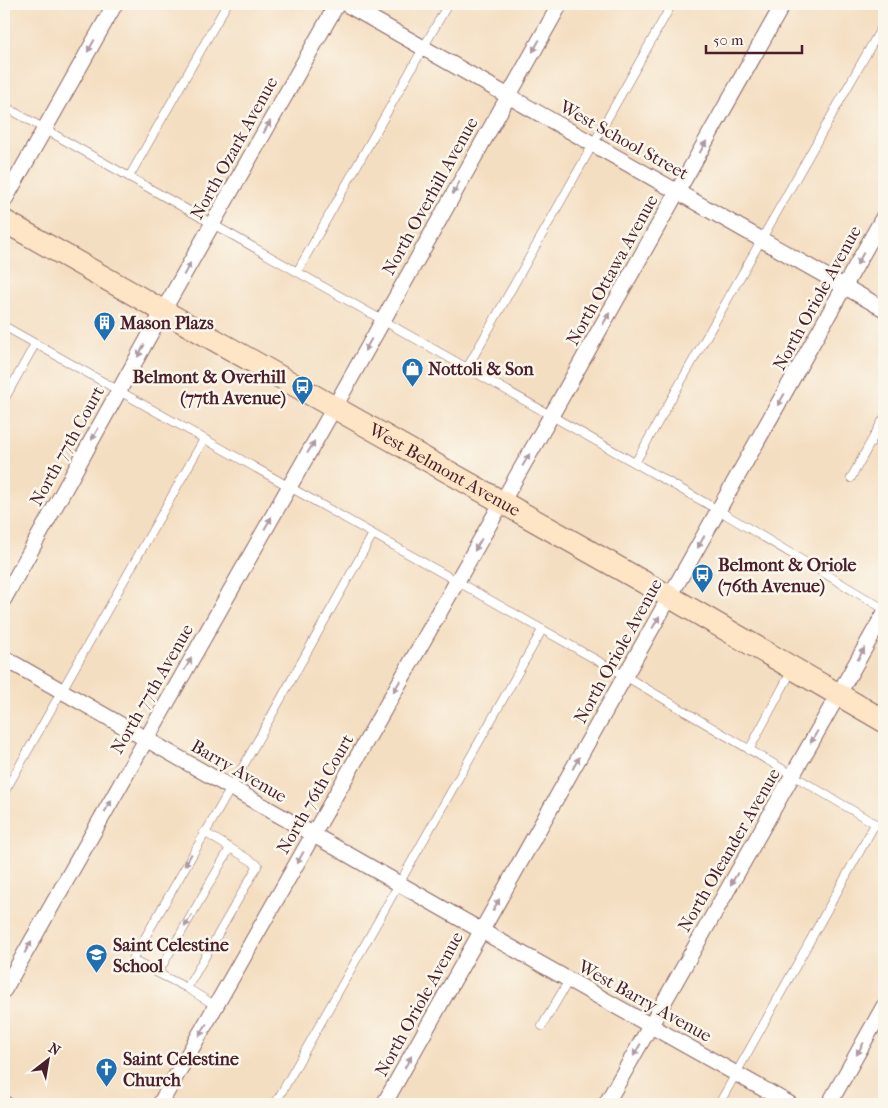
<svg xmlns="http://www.w3.org/2000/svg" width="888" height="1108" font-family="'IM FELL French Canon',serif">
<style>
.lines{fill:none;stroke-linecap:round;stroke-linejoin:round}
.lane-casing{stroke:#866260;stroke-width:9}
.street-casing{stroke:#866260;stroke-width:17}
.secondary-casing{stroke:#866260;stroke-width:24}
.lane{stroke:#fff;stroke-width:8}
.street{stroke:#fff;stroke-width:15}
.secondary{stroke:#fde5c5;stroke-width:22}
.oneway{fill:#ae9aa0}
.labels{text-anchor:middle;stroke-width:5;stroke-linejoin:round;paint-order:stroke}
.street-label{font-size:18px;fill:#4a1f2b;stroke:#fbf7ec}
.poi-label{font-size:18px;font-weight:bold;fill:#4a1f2b;stroke:#fbf7ec;text-anchor:start}
</style>
<rect width="100%" height="100%" fill="#fbf7ec"/>
<filter id="ink" filterUnits="userSpaceOnUse"><feTurbulence type="fractalNoise" baseFrequency=".02" numOctaves="2"/><feDisplacementMap in="SourceGraphic" scale="10" xChannelSelector="R" yChannelSelector="G"/><feConvolveMatrix kernelMatrix="1 2 1 2 8 2 1 2 1" color-interpolation-filters="sRGB"/></filter>
<filter id="wash" filterUnits="userSpaceOnUse"><feTurbulence type="fractalNoise" baseFrequency=".0096" numOctaves="4" result="noise"/><feDisplacementMap in="SourceGraphic" scale="20" xChannelSelector="R" yChannelSelector="G"/><feGaussianBlur stdDeviation="1.12" result="paint"/><feColorMatrix in="noise" values="0 0 0 0 0 0 0 0 0 0 0 0 0 0 0 0 0 1.4 0 .05"/><feComposite in="paint" operator="in"/></filter>
<g filter="url(#wash)">
<rect width="100%" height="100%" fill="#f4dec1"/>
</g>
<g filter="url(#ink)">
<g class="lines">
<defs>
<path id="lane" d="M 4,106 L 718,510 L 884,609
M 129,177 L 227,4
M 297,272 L 448,4
M 4,326 L 625,676 L 884,829
M 467,368 L 672,4
M 4,400 L 35,344
M 635,463 L 884,23
M 851,478 L 884,418
M 749,750 L 792,670
M 4,793 L 204,439
M 158,973 L 230,848
M 187,988 L 258,865 L 204,832
M 216,1006 L 187,988 L 132,960 L 231,788 L 373,534
M 542,1026 L 569,980
M 275,1104 L 542,630
M 719,1104 L 875,824"/>
<path id="street" d="M 346,4 L 884,309
M 4,201 L 115,4
M 4,599 L 163,311 L 337,4
M 4,658 L 482,931 L 790,1104
M 4,990 L 334,408 L 560,4
M 4,1103 L 5,1104
M 160,1104 L 551,416 L 783,4
M 384,1104 L 884,216
M 606,1104 L 884,614
M 829,1104 L 884,1006"/>
<g id="secondary">
<path id="s1" d="M 4,221 L 670,597 L 884,721"/>
</g>
</defs>
<!-- lane casing -->
<use href="#lane" class="lane-casing"/>
<!-- street casing -->
<use href="#street" class="street-casing"/>
<!-- secondary casing -->
<use href="#secondary" class="secondary-casing"/>
<!-- lane -->
<use href="#lane" class="lane"/>
<!-- street -->
<use href="#street" class="street"/>
<!-- secondary -->
<use href="#secondary" class="secondary"/>
</g>
<!-- one-way arrows -->
<defs><path id="oneway-solid" d="M-6-.8H1V-3.2L6.5 0L1 3.2V.8H-6Z" transform="scale(1.25)"/></defs>
<g class="oneway">
<use href="#oneway-solid" transform="translate(91 46) rotate(119)"/>
<use href="#oneway-solid" transform="translate(536 46) rotate(119)"/>
<use href="#oneway-solid" transform="translate(267 127) rotate(-61)"/>
<use href="#oneway-solid" transform="translate(703 147) rotate(-61)"/>
<use href="#oneway-solid" transform="translate(456 188) rotate(119)"/>
<use href="#oneway-solid" transform="translate(860 259) rotate(119)"/>
<use href="#oneway-solid" transform="translate(187 269) rotate(-61)"/>
<use href="#oneway-solid" transform="translate(606 319) rotate(-61)"/>
<use href="#oneway-solid" transform="translate(368 345) rotate(119)"/>
<use href="#oneway-solid" transform="translate(141 351) rotate(119)"/>
<use href="#oneway-solid" transform="translate(781 400) rotate(119)"/>
<use href="#oneway-solid" transform="translate(95 434) rotate(119)"/>
<use href="#oneway-solid" transform="translate(311 447) rotate(-60)"/>
<use href="#oneway-solid" transform="translate(526 460) rotate(-60)"/>
<use href="#oneway-solid" transform="translate(268 523) rotate(-60)"/>
<use href="#oneway-solid" transform="translate(701 542) rotate(119)"/>
<use href="#oneway-solid" transform="translate(478 545) rotate(120)"/>
<use href="#oneway-solid" transform="translate(656 622) rotate(-60)"/>
<use href="#oneway-solid" transform="translate(861 654) rotate(-61)"/>
<use href="#oneway-solid" transform="translate(188 664) rotate(-60)"/>
<use href="#oneway-solid" transform="translate(397 686) rotate(120)"/>
<use href="#oneway-solid" transform="translate(814 737) rotate(120)"/>
<use href="#oneway-solid" transform="translate(576 763) rotate(-61)"/>
<use href="#oneway-solid" transform="translate(108 806) rotate(-61)"/>
<use href="#oneway-solid" transform="translate(300 858) rotate(120)"/>
<use href="#oneway-solid" transform="translate(188 860) rotate(120)"/>
<use href="#oneway-solid" transform="translate(734 879) rotate(120)"/>
<use href="#oneway-solid" transform="translate(496 905) rotate(-61)"/>
<use href="#oneway-solid" transform="translate(188 921) rotate(120)"/>
<use href="#oneway-solid" transform="translate(28 947) rotate(-61)"/>
<use href="#oneway-solid" transform="translate(203 1030) rotate(120)"/>
<use href="#oneway-solid" transform="translate(860 1049) rotate(120)"/>
<use href="#oneway-solid" transform="translate(637 1050) rotate(120)"/>
<use href="#oneway-solid" transform="translate(408 1062) rotate(-61)"/>
</g>
</g>
<!-- icons -->
<defs>
<symbol id="building-pin" viewBox="-11 -11 22 30"><path d="M0 17L-7.5 6A9.5 9.5 0 1 1 7.5 6Z" fill="#1f6fb2" stroke="#fbf7ec"/><path d="M-4-6H4V6H1V3H-1V6H-4ZM-2.5-4.3h1.7v1.8h-1.7ZM.8-4.3h1.7v1.8H.8ZM-2.5-1h1.7V.8h-1.7ZM.8-1h1.7V.8H.8Z" fill="#fff"/></symbol>
<symbol id="shop-pin" viewBox="-11 -11 22 30"><path d="M0 17L-7.5 6A9.5 9.5 0 1 1 7.5 6Z" fill="#1f6fb2" stroke="#fbf7ec"/><path d="M-5-2.5h2.3a2.7 3.5 0 0 1 5.4 0H5L5.5 6h-11ZM-1.5-2.5h3a1.5 2.3 0 0 0-3 0Z" fill="#fff"/></symbol>
<symbol id="bus-pin" viewBox="-11 -11 22 30"><path d="M0 17L-7.5 6A9.5 9.5 0 1 1 7.5 6Z" fill="#1f6fb2" stroke="#fbf7ec"/><path d="M-5-6H5V4H4V6H2V4H-2V6H-4V4H-5ZM-3.5-4V0h7V-4ZM-3.5 1.2v1.5H-2V1.2ZM2 1.2v1.5H3.5V1.2Z" fill="#fff"/></symbol>
<symbol id="school-pin" viewBox="-11 -11 22 30"><path d="M0 17L-7.5 6A9.5 9.5 0 1 1 7.5 6Z" fill="#1f6fb2" stroke="#fbf7ec"/><path d="M0-5L7-2L0 1L-7-2ZM-4 1L0 2.5L4 1V4Q0 6-4 4Z" fill="#fff"/></symbol>
<symbol id="church-pin" viewBox="-11 -11 22 30"><path d="M0 17L-7.5 6A9.5 9.5 0 1 1 7.5 6Z" fill="#1f6fb2" stroke="#fbf7ec"/><path d="M-1.2-6h2.4v3.5h3.3v2.4h-3.3V6h-2.4V-.1h-3.3v-2.4h3.3Z" fill="#fff"/></symbol>
</defs>
<g fill-rule="evenodd">
<use href="#building-pin" x="92" y="310" width="25" height="34"/>
<use href="#shop-pin" x="400" y="356" width="25" height="34"/>
<use href="#bus-pin" x="290" y="374" width="25" height="34"/>
<use href="#bus-pin" x="690" y="562" width="25" height="34"/>
<use href="#school-pin" x="84" y="942" width="25" height="34"/>
<use href="#church-pin" x="94" y="1056" width="25" height="34"/>
</g>
<g class="labels">
<!-- street labels -->
<g class="street-label">
<text transform="translate(624 140) rotate(29)" y="6">West School Street</text>
<text transform="translate(234 148) rotate(-61)" y="6">North Ozark Avenue</text>
<text transform="translate(430 196) rotate(-61)" y="6">North Overhill Avenue</text>
<text transform="translate(612 270) rotate(-61)" y="6">North Ottawa Avenue</text>
<text transform="translate(817 298) rotate(-61)" y="6">North Oriole Avenue</text>
<text transform="translate(67 446) rotate(-61)" y="6">North 77th Court</text>
<text dy="6" stroke="none"><textPath href="#s1" startOffset="506">West Belmont Avenue</textPath></text>
<text transform="translate(618 651) rotate(-61)" y="6">North Oriole Avenue</text>
<text transform="translate(152 689) rotate(-60)" y="6">North 77th Avenue</text>
<text transform="translate(239 771) rotate(30)" y="6">Barry Avenue</text>
<text transform="translate(315 794) rotate(-60)" y="6">North 76th Court</text>
<text transform="translate(729 850) rotate(-60)" y="6">North Oleander Avenue</text>
<text transform="translate(645 1001) rotate(29)" y="6">West Barry Avenue</text>
<text transform="translate(419 1004) rotate(-61)" y="6">North Oriole Avenue</text>
</g>
<!-- poi labels -->
<g class="poi-label">
<text x="120" y="329">Mason Plazs</text>
<text x="428" y="375">Nottoli &amp; Son</text>
<text x="286" y="383" text-anchor="end">Belmont &amp; Overhill<tspan x="286" dy="21">(77th Avenue)</tspan></text>
<text x="718" y="571">Belmont &amp; Oriole<tspan x="718" dy="21">(76th Avenue)</tspan></text>
<text x="113" y="951">Saint Celestine<tspan x="113" dy="21">School</tspan></text>
<text x="123" y="1065">Saint Celestine<tspan x="123" dy="21">Church</tspan></text>
</g>
</g>
<!-- margin -->
<rect width="888" height="1108" fill="none" stroke="#fbf7ec" stroke-width="20"/>
<!-- north arrow -->
<g transform="translate(48 1060) rotate(31)" stroke="#fbf7ec" stroke-width="4" paint-order="stroke">
<path d="M0-4L9 19L0 12L-9 19Z" fill="#4a1f2b"/>
<text y="-8" font-size="14" font-weight="bold" text-anchor="middle" fill="#4a1f2b">N</text>
</g>
<!-- scale -->
<path d="M706 45v8h96v-8" fill="none" stroke="#4a1f2b" stroke-width="2.5"/>
<text x="713" y="45" font-size="15" fill="#4a1f2b" stroke="#fbf7ec" stroke-width="4" paint-order="stroke">50 m</text>
</svg>
